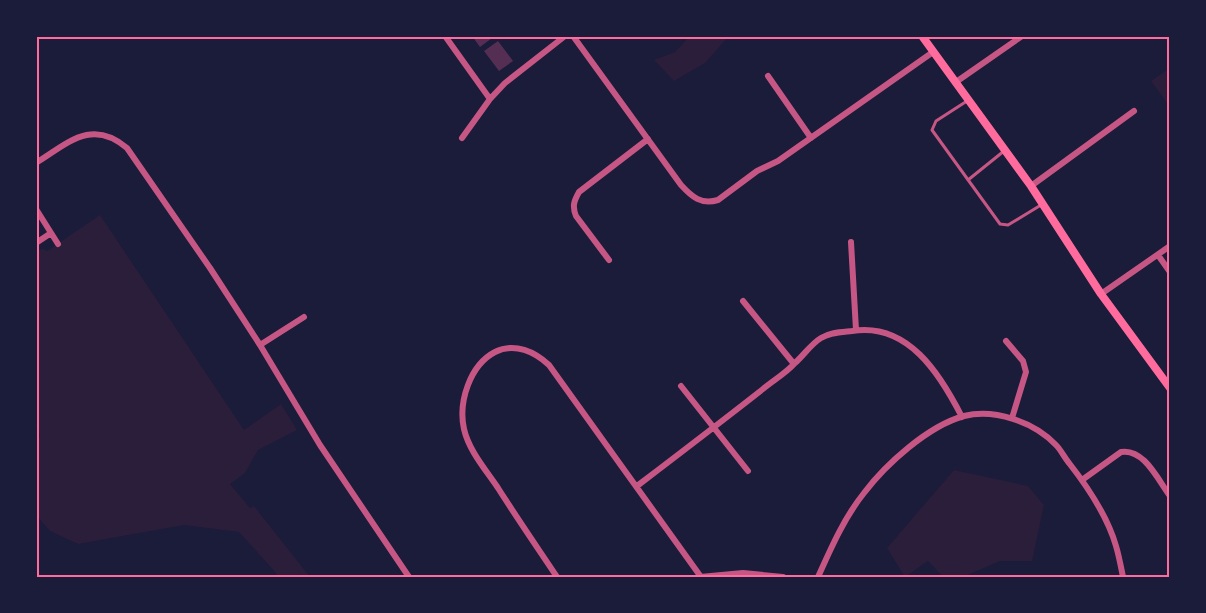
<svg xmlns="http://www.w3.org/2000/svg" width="1206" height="613" font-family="Raleway,sans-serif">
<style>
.green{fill:#2a1e3b}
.building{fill:#542f53}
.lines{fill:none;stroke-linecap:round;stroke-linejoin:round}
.service{stroke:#c65784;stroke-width:3}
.minor{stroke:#c65784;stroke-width:6}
.secondary{stroke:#ff6b9d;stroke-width:8}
.neatline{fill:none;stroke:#ff6b9d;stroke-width:2}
</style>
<rect width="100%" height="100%" fill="#1b1b3a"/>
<!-- green -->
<path class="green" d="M 690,36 L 729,36 L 705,63 L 674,81 L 654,60 L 675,52 Z
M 1170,68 L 1170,107 L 1151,81 Z
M 100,215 L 244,430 L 281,404 L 297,430 L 258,450 L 245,473 L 230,484 L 250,508 L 254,506 L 310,577 L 277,577 L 276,573 L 239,532 L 184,525 L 78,544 L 50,531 L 36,515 L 36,443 L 40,437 L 36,407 L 36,251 L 43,249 L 47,251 Z
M 954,470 L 1028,486 L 1044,505 L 1032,561 L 1000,561 L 963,577 L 943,577 L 928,561 L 905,577 L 887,548 Z"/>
<!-- building -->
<path class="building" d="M 472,36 L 490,36 L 492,38 L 480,47 Z
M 498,41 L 513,61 L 499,71 L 484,51 Z"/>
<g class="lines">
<!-- service -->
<path class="service" d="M 967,101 L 936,121 L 932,130 L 1000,224 L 1008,225 L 1041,205
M 968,180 L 1004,151"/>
<!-- minor -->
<path class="minor" d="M 445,36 L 490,99
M 573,36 L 681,185 C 692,197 701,205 718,200 L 757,171 L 778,161 L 933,52
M 768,76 L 811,138
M 956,82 L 1022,36
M 462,138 L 490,99 L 505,83 L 565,36
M 36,163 C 68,143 92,118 127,148 L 210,268 L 260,345 L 320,445 L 409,577
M 1031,186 L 1134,111
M 36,209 L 58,244
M 851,242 L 856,330
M 36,243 L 51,233
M 1158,255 L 1170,272
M 609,260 L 576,216 C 572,206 574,201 579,192 L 648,139
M 1101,294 L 1170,246
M 743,301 L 794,364
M 1006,341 L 1023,361 L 1026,372 L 1012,418
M 260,345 L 304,317
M 681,386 L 748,471
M 1082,480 L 1121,452 C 1144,448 1158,480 1170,496
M 637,486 C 679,454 721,422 763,389 C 774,380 786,373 795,363 C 804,355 811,344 821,338 C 830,332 842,332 852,331 C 908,322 940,374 962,417
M 557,577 C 537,547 517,518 498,488 C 486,470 469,451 464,429 C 458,402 470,365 495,352 C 515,342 535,352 549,365 L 701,577
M 700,577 L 743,573 L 783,577
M 818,577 C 831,548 844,518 864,493 C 886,464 928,426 964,416 C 994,408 1034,422 1056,445 C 1061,450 1064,457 1069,463 C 1087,486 1108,518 1116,546 C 1119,556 1121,567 1123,577"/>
<!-- secondary -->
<path class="secondary" d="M 922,36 L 1031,186 L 1101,294 L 1170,388"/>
</g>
<!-- border -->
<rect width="1206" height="613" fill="none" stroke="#1b1b3a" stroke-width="75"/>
<rect x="38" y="38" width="1130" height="538" class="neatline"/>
</svg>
